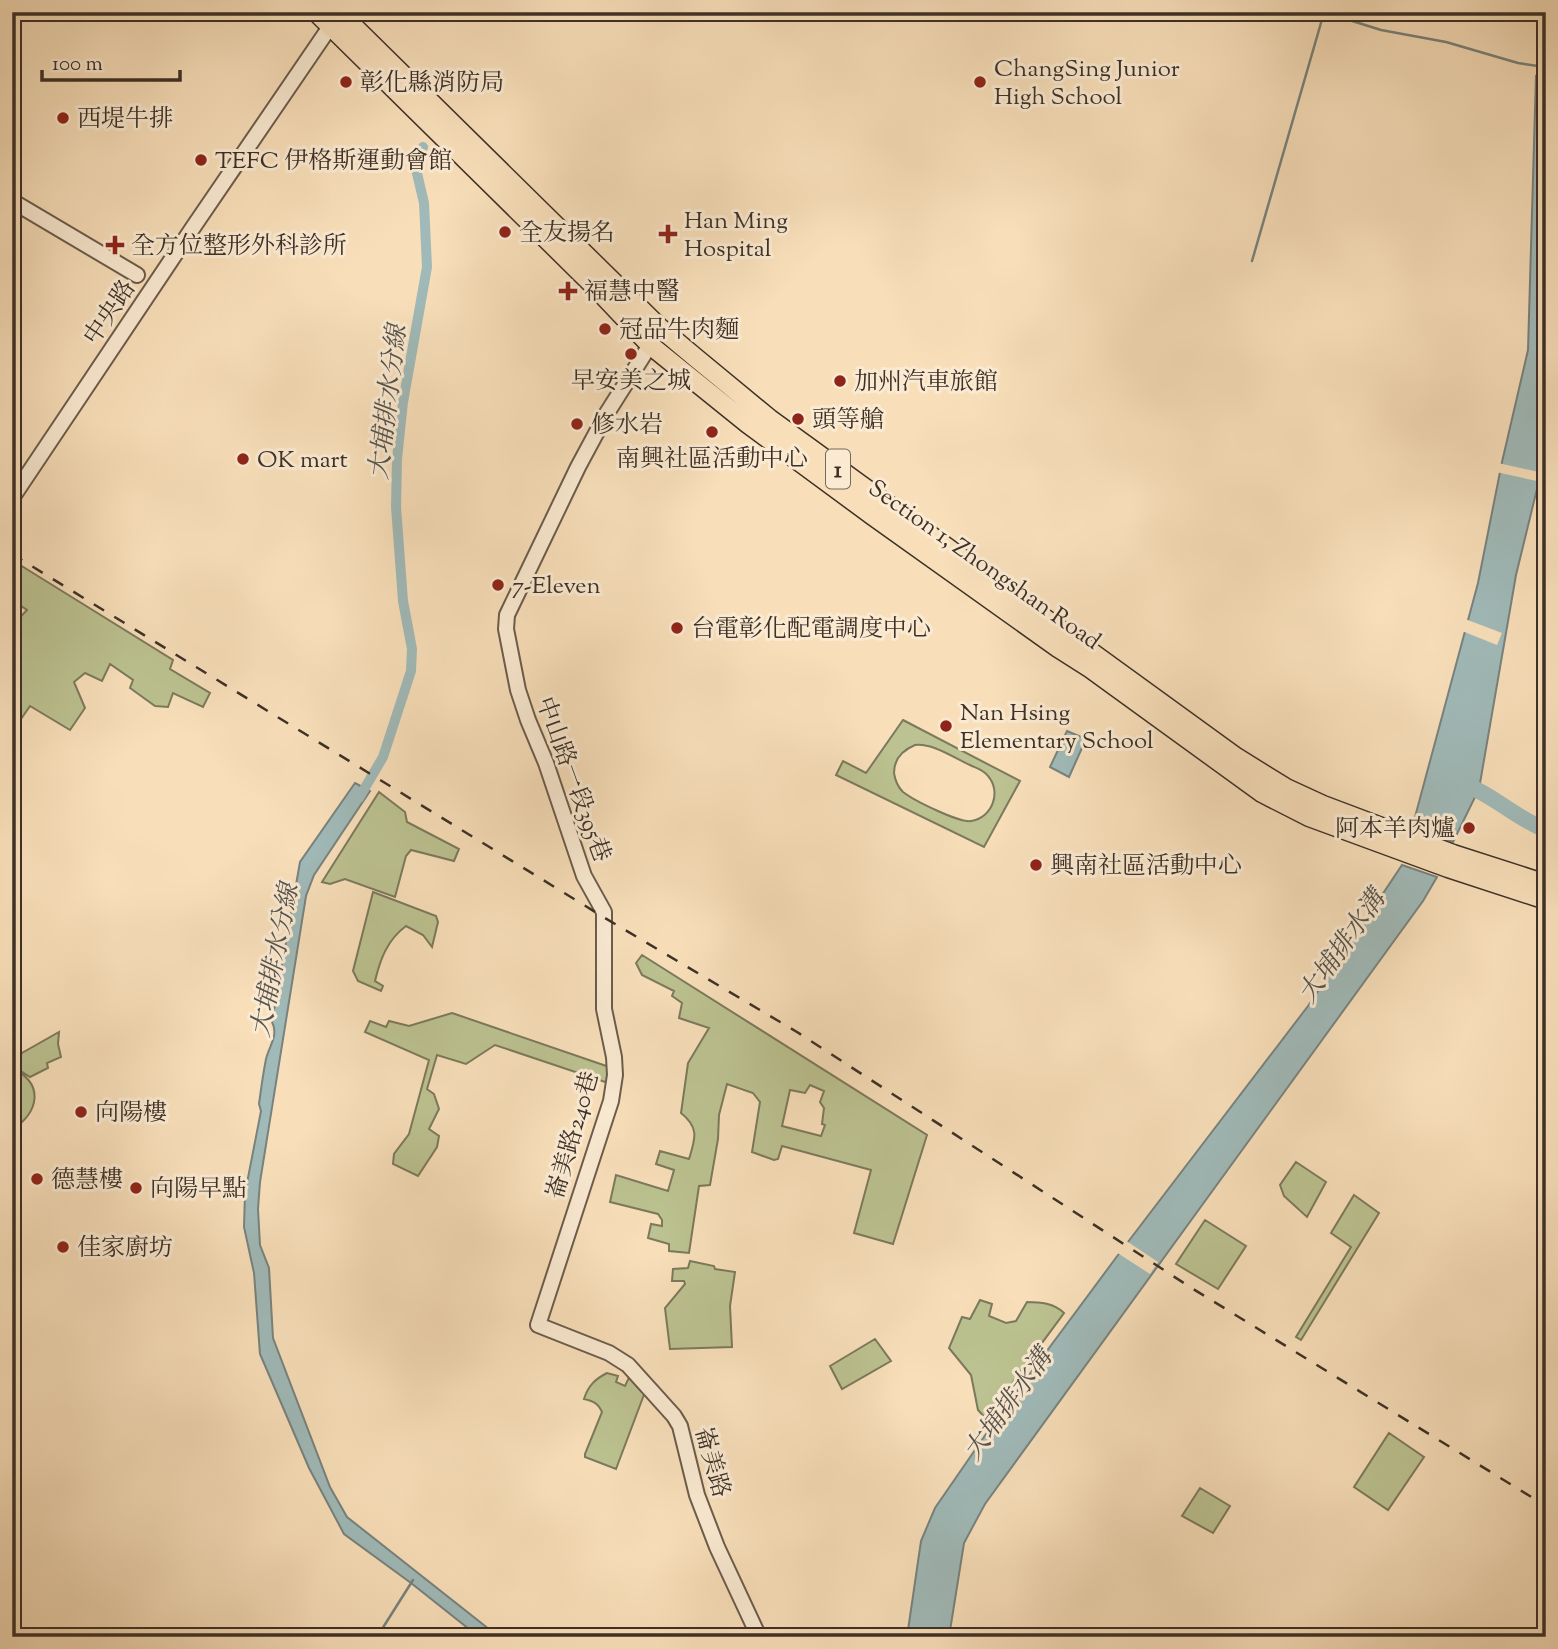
<svg xmlns="http://www.w3.org/2000/svg" width="1558" height="1649" font-family="'Sorts Mill Goudy','Noto Serif TC',serif">
<style>
.green{fill:#bcc291;stroke:#7c795c;stroke-width:2;fill-rule:evenodd}
.water{fill:#a0bab9;stroke:#78837f;stroke-width:2}
.pier{fill:#f8dfba}
.lines{fill:none;stroke-linecap:round;stroke-linejoin:round}
.stream{stroke:#78837f;stroke-width:2.5}
.canal{stroke:#a0bab9;stroke-width:10}
.river{stroke:#a0bab9;stroke-width:16}
.tertiary-casing{stroke:#6c5c4c;stroke-width:18}
.primary-casing{stroke:#3d3027;stroke-width:21}
.tertiary{stroke:#faead2;stroke-width:14}
.primary{stroke:#f8dfba;stroke-width:18}
.rail{stroke:#3d3027;stroke-width:2.5;stroke-dasharray:12 12;stroke-linecap:butt}
.poi-dot{fill:#8f2418;stroke:#faead2;stroke-width:2.5}
.labels{text-anchor:middle;stroke-width:6;stroke-linejoin:round;paint-order:stroke}
.shield{fill:#faead2;stroke:#76685a;stroke-width:2}
.shield-label{font-size:23px;font-weight:bold;fill:#3d3027}
.poi-label{font-size:24px;fill:#3d3027;stroke:#faead2;text-anchor:start}
.street-label{font-size:24px;fill:#3d3027;stroke:#faead2}
.water-label{font-size:26px;font-style:italic;fill:#56524c;stroke:#faead2}
</style>
<rect width="100%" height="100%" fill="#f8dfba"/>
<filter id="stains"><feTurbulence type="fractalNoise" baseFrequency=".00286" numOctaves="4"/><feColorMatrix values="0 0 0 0 .2 0 0 0 0 .09 0 0 0 0 .02 0 0 0 .5 -.17"/></filter>
<radialGradient id="worn" r=".72"><stop offset=".6" stop-color="#630" stop-opacity="0"/><stop offset="1" stop-color="#630" stop-opacity=".3"/></radialGradient>
<!-- green -->
<path class="green" d="M 12,560 L 173,660 L 170,669 L 210,693 L 203,707 L 173,693 L 168,707 L 155,706 L 130,688 L 133,680 L 110,664 L 102,681 L 85,673 L 74,682 L 85,708 L 70,730 L 30,706 L 12,732 L 12,626 L 27,610 L 12,600 Z
M 903,720 L 1020,781 L 984,847 L 836,775 L 843,761 L 866,773 ZM 915,745 C 933,743 954,758 970,765 C 976,768 984,770 988,776 C 1002,792 992,818 971,821 C 959,823 913,800 903,792 C 898,787 895,780 894,773 C 894,759 903,750 915,745 Z
M 379,792 L 405,812 L 407,822 L 459,849 L 454,861 L 411,850 L 406,856 L 395,897 L 345,879 L 330,884 L 322,882 Z
M 373,892 L 436,916 L 438,922 L 432,947 L 423,935 L 406,926 C 387,940 380,960 375,981 L 383,986 L 381,991 L 358,981 L 353,971 Z
M 642,955 L 927,1135 L 893,1244 L 854,1233 L 871,1170 L 782,1146 L 778,1159 L 774,1160 L 752,1152 L 760,1102 L 753,1093 L 727,1084 L 719,1115 L 718,1139 L 710,1185 L 699,1186 L 689,1253 L 669,1251 L 669,1244 L 648,1238 L 651,1224 L 662,1226 L 662,1220 L 658,1214 L 610,1202 L 616,1175 L 668,1191 L 674,1170 L 656,1164 L 660,1151 L 689,1159 C 695,1139 700,1128 681,1113 L 688,1063 L 709,1028 L 679,1018 L 682,1003 L 672,996 L 674,991 L 642,975 L 636,963 ZM 810,1085 L 824,1091 L 820,1102 L 824,1108 L 822,1124 L 825,1125 L 821,1136 L 782,1126 L 790,1090 L 805,1093 Z
M 452,1013 L 618,1070 L 614,1085 L 495,1045 L 466,1064 L 437,1055 L 427,1089 L 434,1094 L 439,1109 L 429,1129 L 439,1136 L 437,1147 L 418,1176 L 393,1164 L 394,1154 L 409,1134 L 429,1060 L 365,1032 L 370,1021 L 386,1027 L 389,1021 L 409,1026 Z
M 59,1032 L 58,1044 L 61,1057 L 47,1063 L 48,1068 L 30,1077 L 13,1066 L 22,1053 Z
M 12,1068 C 45,1084 39,1112 12,1130 Z
M 1296,1162 L 1326,1182 L 1307,1217 L 1284,1196 L 1280,1185 Z
M 1354,1195 L 1379,1213 L 1301,1340 L 1296,1337 L 1351,1247 L 1331,1233 Z
M 1205,1220 L 1246,1246 L 1218,1289 L 1176,1264 Z
M 690,1261 L 714,1266 L 715,1269 L 735,1272 L 730,1306 L 732,1347 L 670,1349 L 665,1308 L 685,1284 L 684,1281 L 672,1281 L 673,1269 L 688,1268 Z
M 980,1300 L 992,1304 L 989,1316 L 1006,1323 L 1016,1321 L 1027,1302 C 1040,1302 1054,1303 1064,1313 L 986,1419 L 978,1410 L 971,1375 L 949,1348 L 962,1317 L 970,1319 Z
M 875,1339 L 891,1361 L 842,1389 L 830,1366 Z
M 634,1367 L 648,1384 L 616,1469 L 585,1457 L 585,1454 L 602,1412 C 598,1403 593,1401 584,1399 C 588,1386 595,1379 607,1373 L 618,1376 L 616,1382 L 625,1386 Z
M 1389,1433 L 1424,1457 L 1388,1510 L 1354,1487 Z
M 1200,1488 L 1230,1506 L 1213,1533 L 1182,1516 Z"/>
<!-- water -->
<path class="water" d="M 1536,76 L 1546,78 L 1546,452 L 1516,575 L 1479,789 L 1453,842 L 1412,828 L 1478,583 L 1502,462 L 1528,350 Z
M 1067,731 L 1086,739 L 1069,777 L 1050,767 Z
M 355,783 L 370,791 L 314,875 L 306,896 L 260,1182 L 258,1209 L 260,1245 L 269,1268 L 273,1338 L 330,1487 L 347,1517 L 499,1637 L 479,1637 L 411,1583 L 344,1534 L 309,1468 L 260,1354 L 254,1273 L 244,1227 L 245,1193 L 261,1111 L 259,1104 C 261,1089 263,1074 266,1059 C 269,1046 279,1035 272,1022 L 300,862 Z
M 1402,865 L 1437,877 L 1423,901 L 985,1504 L 964,1543 L 949,1637 L 907,1637 L 921,1541 L 935,1508 L 995,1421 L 1118,1255 L 1308,1006 Z"/>
<!-- pier -->
<path class="pier" d="M 1498,463 L 1539,472 L 1537,481 L 1496,472 Z
M 1465,619 L 1502,633 L 1497,645 L 1462,631 Z
M 1125,1240 L 1158,1262 L 1150,1274 L 1116,1252 Z"/>
<g class="lines">
<!-- stream -->
<path class="stream" d="M 1252,261 L 1323,16 L 1330,14 L 1381,30 L 1446,42 L 1518,63 L 1538,66
M 233,1633 L 242,1637
M 377,1637 L 413,1580"/>
<!-- canal -->
<path class="canal" d="M 359,798 L 383,757 L 411,671 L 412,649 L 403,601 L 396,507 L 397,459 L 403,402 L 427,267 L 424,203 L 416,169 L 423,147"/>
<!-- river -->
<path class="river" d="M 1460,783 C 1492,793 1515,818 1546,830"/>
<defs>
<path id="tertiary" d="M 12,201 L 137,275
M 650,345 L 607,413 L 578,467 L 507,615 L 506,629 L 518,690 L 528,720 L 546,763 L 584,876 L 604,912 L 604,1009 L 614,1057 L 615,1075 L 611,1101 L 538,1325 L 609,1353 L 628,1365 L 674,1416 L 680,1426 L 697,1495 L 717,1547 L 759,1637
M 12,498 L 194,226 L 336,18"/>
<path id="primary" d="M 316,12 L 596,288 L 650,345 L 748,424 L 873,516 L 1058,648 L 1091,669 L 1262,793 L 1309,817 L 1448,868 L 1546,900
M 339,12 L 659,327 L 696,358 L 770,419 L 1236,757 L 1286,788 L 1323,805 L 1453,854 L 1546,884"/>
</defs>
<!-- tertiary casing -->
<use href="#tertiary" class="tertiary-casing"/>
<!-- primary casing -->
<use href="#primary" class="primary-casing"/>
<!-- tertiary -->
<use href="#tertiary" class="tertiary"/>
<!-- primary -->
<use href="#primary" class="primary"/>
<!-- rail -->
<path class="rail" d="M 12,554 L 605,918 L 797,1032 L 1190,1287 L 1546,1506"/>
</g>
<!-- markers -->
<g class="poi-dot">
<circle cx="346" cy="82" r="7"/>
<circle cx="980" cy="82" r="7"/>
<circle cx="63" cy="118" r="7"/>
<circle cx="201" cy="160" r="7"/>
<circle cx="505" cy="232" r="7"/>
<path d="M664.5 223.5h7v7h7v7h-7v7h-7v-7h-7v-7h7z"/>
<path d="M111.5 234.5h7v7h7v7h-7v7h-7v-7h-7v-7h7z"/>
<path d="M564.5 280.5h7v7h7v7h-7v7h-7v-7h-7v-7h7z"/>
<circle cx="605" cy="329" r="7"/>
<circle cx="631" cy="354" r="7"/>
<circle cx="840" cy="381" r="7"/>
<circle cx="798" cy="419" r="7"/>
<circle cx="577" cy="424" r="7"/>
<circle cx="712" cy="432" r="7"/>
<circle cx="243" cy="459" r="7"/>
<circle cx="498" cy="585" r="7"/>
<circle cx="677" cy="628" r="7"/>
<circle cx="946" cy="726" r="7"/>
<circle cx="1469" cy="828" r="7"/>
<circle cx="1036" cy="865" r="7"/>
<circle cx="81" cy="1112" r="7"/>
<circle cx="37" cy="1179" r="7"/>
<circle cx="136" cy="1188" r="7"/>
<circle cx="63" cy="1247" r="7"/>
</g>
<g class="labels">
<!-- shield labels -->
<rect class="shield" x="826" y="449.5" width="24" height="39" rx="5"/>
<g class="shield-label">
<text x="838" y="477">1</text>
</g>
<!-- poi labels -->
<g class="poi-label">
<text x="994" y="76">ChangSing Junior<tspan x="994" dy="28">High School</tspan></text>
<text x="360" y="90">彰化縣消防局</text>
<text x="77" y="126">西堤牛排</text>
<text x="215" y="168">TEFC 伊格斯運動會館</text>
<text x="684" y="228">Han Ming<tspan x="684" dy="28">Hospital</tspan></text>
<text x="519" y="240">全友揚名</text>
<text x="131" y="253">全方位整形外科診所</text>
<text x="584" y="299">福慧中醫</text>
<text x="619" y="337">冠品牛肉麵</text>
<text x="631" y="388" text-anchor="middle">早安美之城</text>
<text x="854" y="389">加州汽車旅館</text>
<text x="812" y="427">頭等艙</text>
<text x="591" y="432">修水岩</text>
<text x="712" y="466" text-anchor="middle">南興社區活動中心</text>
<text x="257" y="467">OK mart</text>
<text x="512" y="593">7-Eleven</text>
<text x="691" y="636">台電彰化配電調度中心</text>
<text x="960" y="720">Nan Hsing<tspan x="960" dy="28">Elementary School</tspan></text>
<text x="1455" y="836" text-anchor="end">阿本羊肉爐</text>
<text x="1050" y="873">興南社區活動中心</text>
<text x="95" y="1120">向陽樓</text>
<text x="51" y="1187">德慧樓</text>
<text x="150" y="1196">向陽早點</text>
<text x="77" y="1255">佳家廚坊</text>
</g>
<!-- street labels -->
<g class="street-label">
<text transform="translate(109 312) rotate(-56)" y="8">中央路</text>
<text transform="translate(985 564) rotate(35)" y="8">Section 1, Zhongshan Road</text>
<text transform="translate(574 779) rotate(70)" y="8">中山路一段395巷</text>
<text transform="translate(572 1135) rotate(-74)" y="8">崙美路240巷</text>
<text transform="translate(713 1462) rotate(74)" y="8">崙美路</text>
</g>
<!-- water labels -->
<g class="water-label">
<text transform="translate(387 402) rotate(-83)" y="9">大埔排水分線</text>
<text transform="translate(1341 946) rotate(-55)" y="9">大埔排水溝</text>
<text transform="translate(274 960) rotate(-79)" y="9">大埔排水分線</text>
<text transform="translate(1007 1404) rotate(-54)" y="9">大埔排水溝</text>
</g>
</g>
<!-- margin -->
<rect width="1558" height="1649" fill="none" stroke="#f8dfba" stroke-width="42"/>
<rect x="14" y="14" width="1530" height="1621" fill="none" stroke="#3d3027" stroke-width="3.5"/>
<rect x="21" y="21" width="1516" height="1607" fill="none" stroke="#3d3027" stroke-width="2"/>
<!-- scale -->
<path d="M42 70v10h138v-10" fill="none" stroke="#3d3027" stroke-width="3.5"/>
<text x="52" y="70" font-size="21" fill="#3d3027" stroke="#faead2" stroke-width="5" paint-order="stroke">100 m</text>
<rect width="100%" height="100%" filter="url(#stains)"/>
<rect width="100%" height="100%" fill="url(#worn)"/>
</svg>
